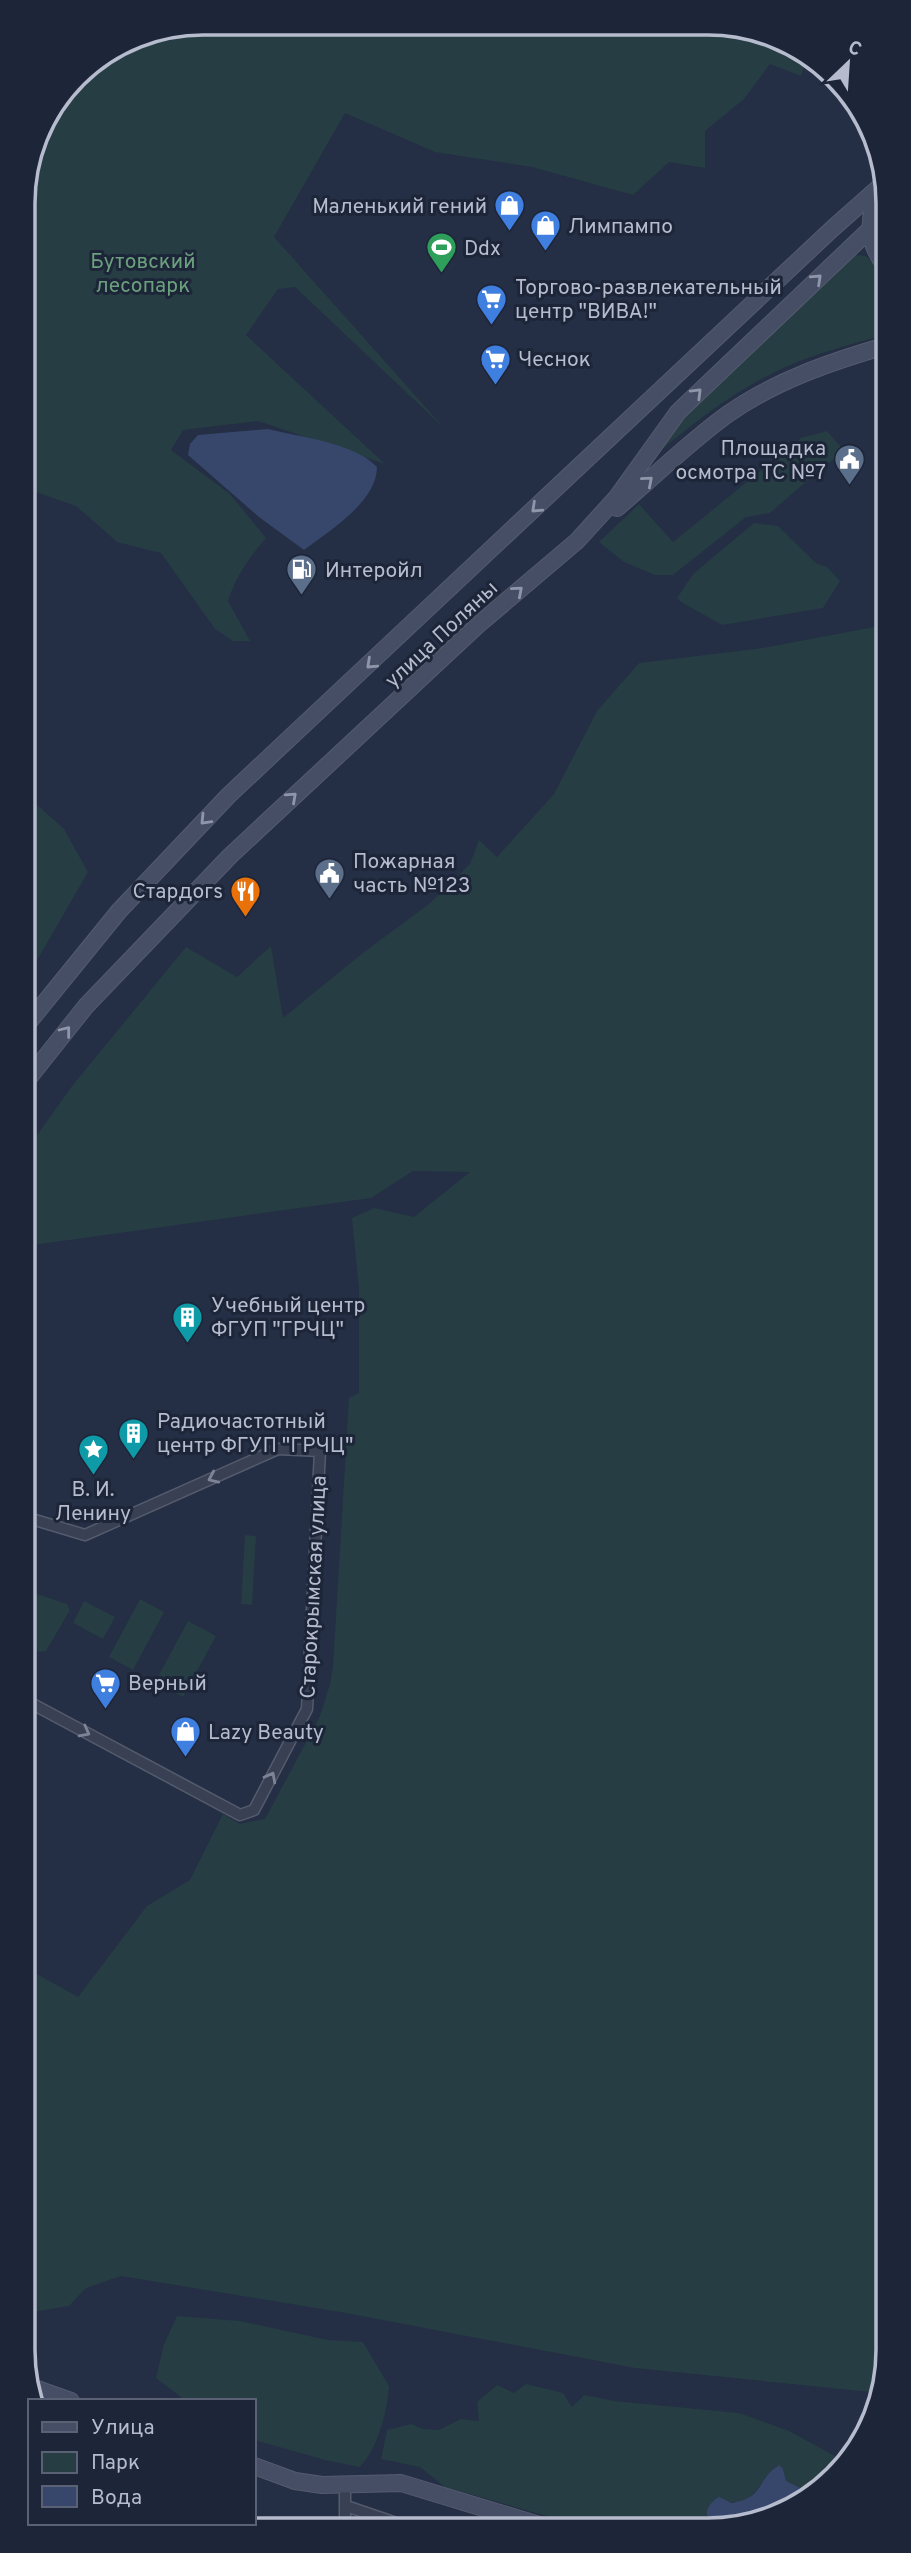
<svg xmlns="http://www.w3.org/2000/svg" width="911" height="2553" font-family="Overpass,sans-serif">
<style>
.green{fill:#263d44}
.water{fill:#37476c}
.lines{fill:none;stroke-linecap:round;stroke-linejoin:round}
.street-casing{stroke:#545b6d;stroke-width:13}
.secondary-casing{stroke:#545b6d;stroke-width:18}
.street{stroke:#394053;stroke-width:10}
.secondary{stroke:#464e66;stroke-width:16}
.oneway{stroke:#8f96a9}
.oneway2{stroke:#7e8496}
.labels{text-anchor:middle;stroke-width:6;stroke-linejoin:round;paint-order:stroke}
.poi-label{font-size:21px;fill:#b6bccd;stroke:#1d2538;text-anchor:start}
.park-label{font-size:21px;fill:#6ba07d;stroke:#1d2538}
.street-label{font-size:21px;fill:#b6bccd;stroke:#1d2538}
.rim{fill:none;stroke:#b6bccd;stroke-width:3.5}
</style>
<rect width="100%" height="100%" fill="#242e44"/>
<!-- green -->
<path class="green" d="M 203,23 L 743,26 L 806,60 L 801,76 L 770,64 L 744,99 L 705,131 L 705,168 L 669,162 L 633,195 L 532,167 L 435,152 L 345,113 L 274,237 L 445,429 L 295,287 L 278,289 L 246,335 L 385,464 L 258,421 L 183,430 L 171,450 L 230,494 L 266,538 C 249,558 236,576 228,601 L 250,641 L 233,641 L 215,629 L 161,553 L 117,542 L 76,506 L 24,488 L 23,191 L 41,124 L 84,68 L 135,36 Z
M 858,255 L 866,256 L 885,274 L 885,335 C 845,346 804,356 767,376 C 725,398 688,427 652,458 L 674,423 L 851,257 Z
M 827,431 L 847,454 L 839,461 L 836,458 L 824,466 L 770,513 L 746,517 L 673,575 L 655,575 L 624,562 L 599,542 L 639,504 L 673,542 L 801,438 Z
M 754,523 L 778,526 L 816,563 L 827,567 L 840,581 L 823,608 L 722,625 L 681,602 L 677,598 L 693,574 Z
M 885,625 L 888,2361 L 881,2393 L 635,2368 L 346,2313 L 121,2276 L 86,2288 L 69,2306 L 26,2313 L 26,1968 L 78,1997 L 147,1906 L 190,1880 L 223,1814 L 240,1824 L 265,1819 L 320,1716 L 330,1684 L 333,1667 L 349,1398 L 359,1393 L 359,1289 L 352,1218 L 374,1208 L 414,1217 L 470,1172 L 413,1171 L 371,1198 L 26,1246 L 25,1245 L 25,1152 L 72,1086 L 186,947 L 237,977 L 271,946 L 283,1018 L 364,952 L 429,904 L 470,864 L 479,840 L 497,857 L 554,794 L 597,711 L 639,663 L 763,648 Z
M 24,793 L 64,829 L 88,872 L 24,983 Z
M 245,1535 L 256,1536 L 252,1605 L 241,1604 Z
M 25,1590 L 67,1604 L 70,1610 L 46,1651 L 39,1652 L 25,1645 Z
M 140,1599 L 164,1612 L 133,1670 L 109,1657 Z
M 84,1601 L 115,1617 L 103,1639 L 73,1623 Z
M 188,1621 L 216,1636 L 183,1697 L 155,1682 Z
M 177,2316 L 240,2321 L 328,2340 L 363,2342 L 389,2386 C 387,2412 378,2448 360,2467 L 329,2461 L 254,2440 L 254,2401 L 182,2401 L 182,2398 L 156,2378 L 164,2344 Z
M 526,2384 L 563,2393 L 572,2407 L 584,2395 L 614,2401 L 739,2413 L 789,2431 L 835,2456 C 823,2473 811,2501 792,2508 L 801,2495 L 786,2481 L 783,2469 L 778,2465 C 759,2477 756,2509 726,2501 L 710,2524 L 713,2527 L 585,2527 L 445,2487 L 420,2467 L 381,2459 L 387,2430 L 411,2424 L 423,2429 L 439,2430 L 461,2419 L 479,2421 L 477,2402 L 497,2385 L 514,2393 Z"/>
<!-- water -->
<path class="water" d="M 268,429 C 300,437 355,443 377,467 C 377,502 329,531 304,550 L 259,517 L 188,455 L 190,444 L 198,435 Z
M 779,2465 L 783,2469 L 786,2481 L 802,2489 L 792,2508 L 743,2527 L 713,2527 C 702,2516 707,2504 719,2497 L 732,2503 C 765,2498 756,2479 779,2465 Z"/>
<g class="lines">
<defs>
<path id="street" d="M 25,1517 L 85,1535 L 278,1449 L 320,1451 L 307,1709 L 254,1810 L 240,1815 L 25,1700
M 346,2506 L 408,2527
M 337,2527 L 345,2519 L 345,2484"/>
<path id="secondary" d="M 881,189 C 867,215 866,242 885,265
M 617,508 C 654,477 689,442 728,414 C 775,381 830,362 885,346
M 24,1028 L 119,911 L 229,795 L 832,229 L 885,182
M 24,1084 L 86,1006 L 230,856 L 478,625 L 577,541 L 617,497 L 678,412 L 885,215
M 26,2385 L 71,2401
M 254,2466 L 295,2481 L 322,2485 L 401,2483 L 546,2527
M 838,2474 L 857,2447"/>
</defs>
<!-- street casing -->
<use href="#street" class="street-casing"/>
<!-- secondary casing -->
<use href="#secondary" class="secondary-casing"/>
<!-- street -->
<use href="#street" class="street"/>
<!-- secondary -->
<use href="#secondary" class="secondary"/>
</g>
<!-- one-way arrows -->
<defs><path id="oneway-chevron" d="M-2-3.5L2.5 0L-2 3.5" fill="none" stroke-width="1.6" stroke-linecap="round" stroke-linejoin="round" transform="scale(1.75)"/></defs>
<g class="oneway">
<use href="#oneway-chevron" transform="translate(817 279) rotate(-43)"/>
<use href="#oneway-chevron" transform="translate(697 393) rotate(-45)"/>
<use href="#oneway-chevron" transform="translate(648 481) rotate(-41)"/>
<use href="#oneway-chevron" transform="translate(536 508) rotate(137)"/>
<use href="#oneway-chevron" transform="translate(518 591) rotate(-41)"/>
<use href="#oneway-chevron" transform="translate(371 664) rotate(137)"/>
<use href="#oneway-chevron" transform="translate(292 797) rotate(-42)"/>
<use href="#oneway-chevron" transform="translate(205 820) rotate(134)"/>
<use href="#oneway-chevron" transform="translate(66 1031) rotate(-52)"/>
</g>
<g class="oneway2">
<use href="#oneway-chevron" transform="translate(213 1478) rotate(156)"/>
<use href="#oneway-chevron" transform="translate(85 1732) rotate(28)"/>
<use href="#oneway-chevron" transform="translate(271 1777) rotate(-62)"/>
</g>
<!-- icons -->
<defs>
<symbol id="shop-pin" viewBox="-11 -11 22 30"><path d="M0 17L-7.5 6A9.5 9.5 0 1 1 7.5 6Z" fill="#3f7fe0" stroke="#1d2538"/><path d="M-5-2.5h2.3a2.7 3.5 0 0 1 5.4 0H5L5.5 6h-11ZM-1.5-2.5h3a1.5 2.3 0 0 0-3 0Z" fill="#fff"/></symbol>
<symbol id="stadium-pin" viewBox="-11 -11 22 30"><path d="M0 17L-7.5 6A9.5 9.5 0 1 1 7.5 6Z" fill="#2e9e5b" stroke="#1d2538"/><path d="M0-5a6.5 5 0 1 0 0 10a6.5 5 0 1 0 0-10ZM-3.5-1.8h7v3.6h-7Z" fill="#fff"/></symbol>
<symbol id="supermarket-pin" viewBox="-11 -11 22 30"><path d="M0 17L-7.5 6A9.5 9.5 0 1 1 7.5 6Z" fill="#3f7fe0" stroke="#1d2538"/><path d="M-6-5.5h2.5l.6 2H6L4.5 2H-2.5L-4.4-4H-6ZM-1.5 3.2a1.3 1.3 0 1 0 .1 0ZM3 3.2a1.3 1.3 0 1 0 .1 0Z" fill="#fff"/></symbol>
<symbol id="civic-pin" viewBox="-11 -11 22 30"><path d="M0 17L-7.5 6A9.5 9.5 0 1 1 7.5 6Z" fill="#5c6f8a" stroke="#1d2538"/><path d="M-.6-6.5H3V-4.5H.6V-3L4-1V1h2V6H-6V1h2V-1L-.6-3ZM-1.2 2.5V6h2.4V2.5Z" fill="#fff"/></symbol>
<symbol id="fuel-pin" viewBox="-11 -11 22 30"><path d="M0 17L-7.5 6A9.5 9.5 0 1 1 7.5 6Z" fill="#5c6f8a" stroke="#1d2538"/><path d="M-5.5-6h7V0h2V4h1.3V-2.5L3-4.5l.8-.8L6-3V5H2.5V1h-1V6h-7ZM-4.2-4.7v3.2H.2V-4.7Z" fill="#fff"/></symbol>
<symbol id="restaurant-pin" viewBox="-11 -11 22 30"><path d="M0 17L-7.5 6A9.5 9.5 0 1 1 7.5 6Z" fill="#e8710a" stroke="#1d2538"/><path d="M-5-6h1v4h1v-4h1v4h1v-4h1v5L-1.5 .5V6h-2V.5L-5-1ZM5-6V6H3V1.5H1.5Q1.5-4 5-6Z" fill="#fff"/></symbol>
<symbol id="building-pin" viewBox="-11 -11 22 30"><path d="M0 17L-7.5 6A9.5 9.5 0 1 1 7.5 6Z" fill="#0f9aa8" stroke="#1d2538"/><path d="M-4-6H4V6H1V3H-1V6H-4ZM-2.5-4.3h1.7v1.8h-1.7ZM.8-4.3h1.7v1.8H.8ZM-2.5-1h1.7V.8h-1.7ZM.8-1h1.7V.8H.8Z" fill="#fff"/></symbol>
<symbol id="sight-pin" viewBox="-11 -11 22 30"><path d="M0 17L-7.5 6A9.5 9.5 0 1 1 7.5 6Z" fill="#0f9aa8" stroke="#1d2538"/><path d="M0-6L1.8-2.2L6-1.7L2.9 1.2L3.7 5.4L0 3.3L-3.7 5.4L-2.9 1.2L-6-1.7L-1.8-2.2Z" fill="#fff"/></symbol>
</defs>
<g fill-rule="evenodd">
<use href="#shop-pin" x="492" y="188" width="35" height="47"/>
<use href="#shop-pin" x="528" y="208" width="35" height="47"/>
<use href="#stadium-pin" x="424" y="230" width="35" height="47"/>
<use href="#supermarket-pin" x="474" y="282" width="35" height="47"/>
<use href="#supermarket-pin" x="478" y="342" width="35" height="47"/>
<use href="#civic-pin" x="832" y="442" width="35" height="47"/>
<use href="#fuel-pin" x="284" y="552" width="35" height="47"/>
<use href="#civic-pin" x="312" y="856" width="35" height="47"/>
<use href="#restaurant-pin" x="228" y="874" width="35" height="47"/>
<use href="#building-pin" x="170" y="1300" width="35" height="47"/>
<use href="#building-pin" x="116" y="1416" width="35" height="47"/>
<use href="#sight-pin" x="76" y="1432" width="35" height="47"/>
<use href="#supermarket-pin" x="88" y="1666" width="35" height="47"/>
<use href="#shop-pin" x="168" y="1714" width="35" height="47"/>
</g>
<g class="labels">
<!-- poi labels -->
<g class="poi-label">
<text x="487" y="213" text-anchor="end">Маленький гений</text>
<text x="568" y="233">Лимпампо</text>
<text x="464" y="255">Ddx</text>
<text x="515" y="294">Торгово-развлекательный<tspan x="515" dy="24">центр "ВИВА!"</tspan></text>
<text x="518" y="366">Чеснок</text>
<text x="826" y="455" text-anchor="end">Площадка<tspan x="826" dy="24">осмотра ТС №7</tspan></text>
<text x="325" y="577">Интеройл</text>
<text x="353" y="868">Пожарная<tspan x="353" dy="24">часть №123</tspan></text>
<text x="223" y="898" text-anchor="end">Стардогs</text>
<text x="211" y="1312">Учебный центр<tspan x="211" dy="24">ФГУП "ГРЧЦ"</tspan></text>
<text x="157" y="1428">Радиочастотный<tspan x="157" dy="24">центр ФГУП "ГРЧЦ"</tspan></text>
<text x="93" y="1496" text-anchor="middle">В. И.<tspan x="93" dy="24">Ленину</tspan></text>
<text x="128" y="1690">Верный</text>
<text x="208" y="1739">Lazy Beauty</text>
</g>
<!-- park labels -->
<g class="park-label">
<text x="143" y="268">Бутовский<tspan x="143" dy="24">лесопарк</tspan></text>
</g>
<!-- street labels -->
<g class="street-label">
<text transform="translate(441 634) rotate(-43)" y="7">улица Поляны</text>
<text transform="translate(313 1587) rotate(-87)" y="7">Старокрымская улица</text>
</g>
</g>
<!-- crop -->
<path d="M0 0H911V2553H0ZM203 35H708A168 168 0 0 1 876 203V2350A168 168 0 0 1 708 2518H203A168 168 0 0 1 35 2350V203A168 168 0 0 1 203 35Z" fill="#1d2538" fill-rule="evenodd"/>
<path class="rim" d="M203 35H708A168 168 0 0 1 876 203V2350A168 168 0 0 1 708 2518H203A168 168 0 0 1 35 2350V203A168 168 0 0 1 203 35Z"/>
<!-- legend -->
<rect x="28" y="2399" width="228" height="126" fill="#1d2538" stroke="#5a6174" stroke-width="2"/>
<rect x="42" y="2422" width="35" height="10" fill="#464e66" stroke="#5a6174" stroke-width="2"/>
<text x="91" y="2434" font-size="21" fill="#b6bccd">Улица</text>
<rect x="42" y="2452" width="35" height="21" fill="#263d44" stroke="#5a6174" stroke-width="2"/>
<text x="91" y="2469" font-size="21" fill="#b6bccd">Парк</text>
<rect x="42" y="2486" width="35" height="21" fill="#37476c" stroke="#5a6174" stroke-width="2"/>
<text x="91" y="2504" font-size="21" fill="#b6bccd">Вода</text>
<!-- north arrow -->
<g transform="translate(848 63) rotate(25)" stroke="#1d2538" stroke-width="5" paint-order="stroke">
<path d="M0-5L12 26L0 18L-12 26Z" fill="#b6bccd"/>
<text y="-10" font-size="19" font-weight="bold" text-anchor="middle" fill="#b6bccd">С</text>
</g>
</svg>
